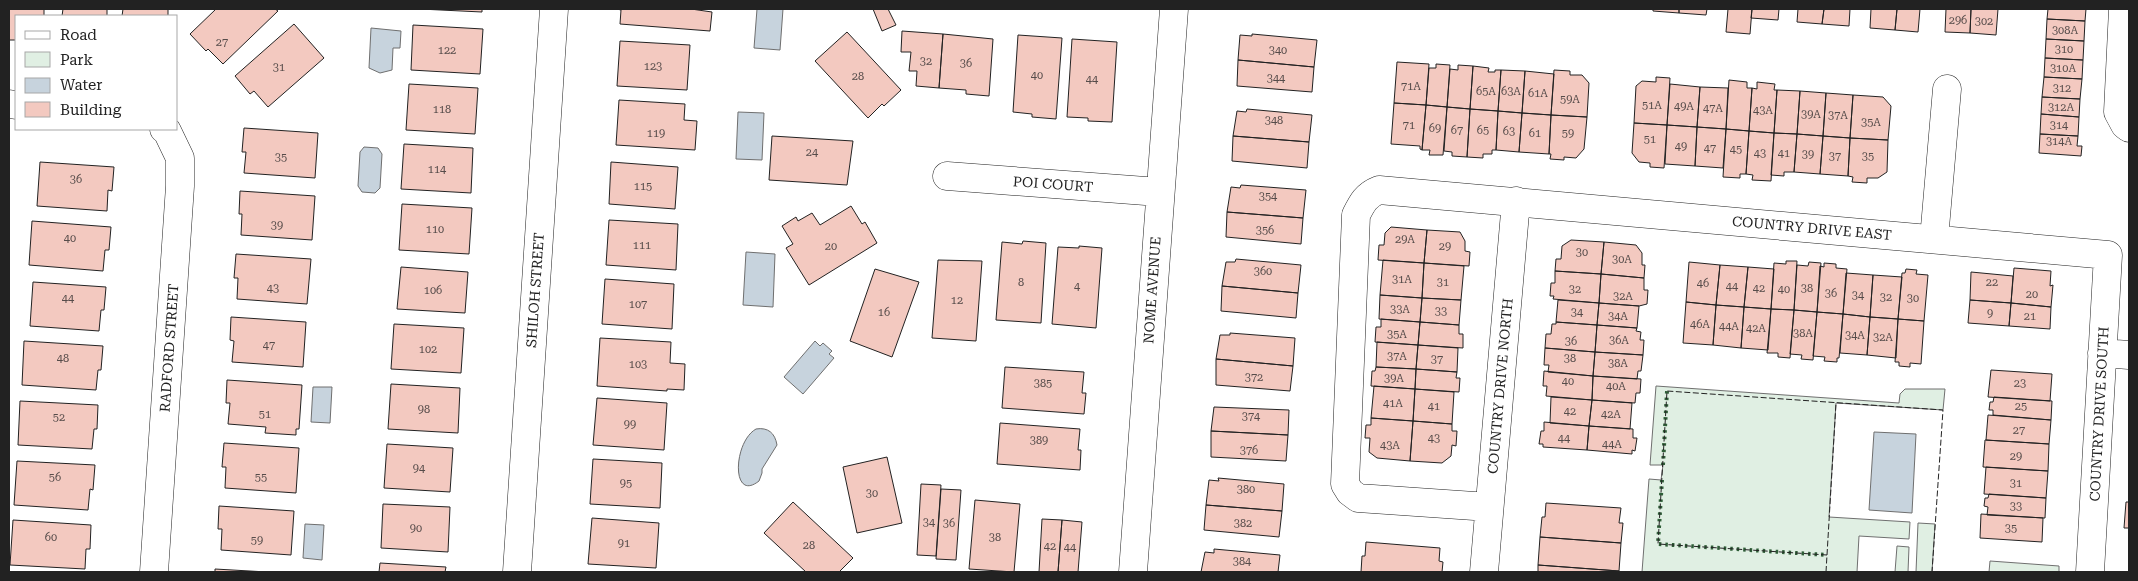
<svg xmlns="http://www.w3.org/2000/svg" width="2138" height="581" font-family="'Roboto Serif',serif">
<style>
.green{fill:#e0efe3;stroke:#6f6f6f}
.water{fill:#c7d3dd;stroke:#6f6f6f}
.building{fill:#f3c9c0;stroke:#222}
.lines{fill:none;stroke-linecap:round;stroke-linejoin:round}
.minor-casing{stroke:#222;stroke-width:29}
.minor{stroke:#fff;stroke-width:28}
.hedge{stroke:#2f5e38;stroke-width:4;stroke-dasharray:2.5 4;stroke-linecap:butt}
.fence{stroke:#222;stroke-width:1;stroke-dasharray:6 2.5;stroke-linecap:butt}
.labels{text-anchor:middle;stroke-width:4;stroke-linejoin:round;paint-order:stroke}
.number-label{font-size:11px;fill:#564c4a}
.street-label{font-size:14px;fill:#222;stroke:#fff}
</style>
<rect width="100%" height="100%" fill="#fff"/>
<!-- green -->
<path class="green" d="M 1656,386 L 1899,403 L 1900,394 L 1905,389 L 1945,389 L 1943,410 L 1836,403 L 1829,517 L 1910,522 L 1909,539 L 1859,536 L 1857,572 L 1642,572 L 1649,479 L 1661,480 L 1663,465 L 1650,465 Z
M 1918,523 L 1935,524 L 1932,572 L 1916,572 Z
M 1897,546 L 1909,547 L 1908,572 L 1895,572 Z
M 1990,561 L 2059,566 L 2059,572 L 1989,572 Z"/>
<!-- water -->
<path class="water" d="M 757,9 L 783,9 L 780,50 L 754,48 Z
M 371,28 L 401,31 L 400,48 L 393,48 L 392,70 L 380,73 L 369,68 Z
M 738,112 L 764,113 L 762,160 L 736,159 Z
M 364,147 L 378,148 L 382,154 L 380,188 L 375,193 L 362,192 L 358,186 L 360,152 Z
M 746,252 L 775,254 L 773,307 L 743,305 Z
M 815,341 L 820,346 L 823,343 L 832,351 L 829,354 L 834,358 L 803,394 L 784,377 Z
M 313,387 L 332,387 L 330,423 L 311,422 Z
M 756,429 C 768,427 775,433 777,445 L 762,469 L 762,473 L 759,481 C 731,503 733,442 756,429 Z
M 1874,432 L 1916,434 L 1912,513 L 1869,510 Z
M 305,524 L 324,525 L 322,560 L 303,558 Z"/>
<!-- building -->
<path class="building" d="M 9,9 L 44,9 L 44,16 L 16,16 L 16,40 L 9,40 Z
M 63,9 L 107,9 L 107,16 L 62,16 Z
M 123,9 L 168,9 L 168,16 L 122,16 Z
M 216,9 L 275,9 L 278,11 L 223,64 L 208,49 L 206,51 L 190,34 Z
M 420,9 L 482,9 L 482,12 Z
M 617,9 L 691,9 L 712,12 L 710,31 L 620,24 L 621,10 Z
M 873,9 L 888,9 L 896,25 L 882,31 Z
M 1653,9 L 1679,9 L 1679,13 L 1653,11 Z
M 1679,9 L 1707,9 L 1706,15 L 1679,13 Z
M 1728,9 L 1752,9 L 1750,34 L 1726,32 Z
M 1752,9 L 1779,9 L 1778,20 L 1751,18 Z
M 1798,9 L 1824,9 L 1822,24 L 1797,22 Z
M 1824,9 L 1850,9 L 1849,26 L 1822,24 Z
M 1871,9 L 1897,9 L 1895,30 L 1870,28 Z
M 1897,9 L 1920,9 L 1918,32 L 1895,30 Z
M 1946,9 L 1971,9 L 1970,33 L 1945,32 Z
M 1971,9 L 1998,9 L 1996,35 L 1970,33 Z
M 2048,9 L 2086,9 L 2085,21 L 2047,19 Z
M 2047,19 L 2085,21 L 2084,41 L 2046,39 Z
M 294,24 L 324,58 L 268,107 L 254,91 L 250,94 L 235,76 Z
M 413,25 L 483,29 L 480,74 L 411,70 Z
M 902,31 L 943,34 L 939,88 L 916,86 L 917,71 L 909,71 L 911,52 L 901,52 Z
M 847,32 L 901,90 L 884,106 L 882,104 L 868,118 L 815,61 Z
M 943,34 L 993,39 L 989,96 L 966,94 L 966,90 L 939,88 Z
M 1252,34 L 1317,40 L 1314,67 L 1238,60 L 1240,35 L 1252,36 Z
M 1018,35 L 1062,38 L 1056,119 L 1032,117 L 1032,114 L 1013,112 Z
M 1072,39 L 1117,42 L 1112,122 L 1088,121 L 1088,118 L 1067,117 Z
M 2046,39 L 2084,41 L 2083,60 L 2045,58 Z
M 620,41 L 690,45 L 687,90 L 617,86 Z
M 2045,58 L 2083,60 L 2082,79 L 2044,77 Z
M 1238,60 L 1314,67 L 1312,92 L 1237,86 Z
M 1397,62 L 1429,64 L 1426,105 L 1394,103 Z
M 1436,64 L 1450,65 L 1447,107 L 1426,105 L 1429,68 L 1436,68 Z
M 1458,65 L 1473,66 L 1470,109 L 1447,107 L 1450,69 L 1458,70 Z
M 1473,66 L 1489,68 L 1488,72 L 1495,72 L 1495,70 L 1501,70 L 1498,111 L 1470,109 Z
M 1501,70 L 1525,71 L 1522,113 L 1498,111 Z
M 1554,70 L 1570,71 L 1570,75 L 1582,75 L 1589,83 L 1587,117 L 1551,115 Z
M 1525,71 L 1554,74 L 1551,115 L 1522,113 Z
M 1656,77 L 1670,78 L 1667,125 L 1634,123 L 1636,86 L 1642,81 L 1656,82 Z
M 2044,77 L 2082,79 L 2080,99 L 2042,97 Z
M 1729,80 L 1747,82 L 1747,88 L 1752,88 L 1749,131 L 1726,129 Z
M 1757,82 L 1775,84 L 1774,90 L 1777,90 L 1774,133 L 1749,131 L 1752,88 L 1757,89 Z
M 409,84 L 478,88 L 475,134 L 406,130 Z
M 1670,84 L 1700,87 L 1697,127 L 1667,125 Z
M 1700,87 L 1728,88 L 1726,129 L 1697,127 Z
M 1777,90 L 1800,91 L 1797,134 L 1774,133 Z
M 1800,91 L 1826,93 L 1823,136 L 1797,134 Z
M 1826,93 L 1853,95 L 1850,138 L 1823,136 Z
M 1853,95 L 1883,97 L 1891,106 L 1888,140 L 1850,138 Z
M 2042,97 L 2080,99 L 2079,117 L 2041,114 Z
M 619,100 L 685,104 L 684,120 L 697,121 L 695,150 L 616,145 Z
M 1394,103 L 1426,105 L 1422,150 L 1420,149 L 1420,146 L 1391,144 Z
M 1426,105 L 1447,107 L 1443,155 L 1429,155 L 1430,150 L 1422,150 Z
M 1447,107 L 1470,109 L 1467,157 L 1452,156 L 1452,152 L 1444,151 Z
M 1247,109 L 1312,115 L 1309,142 L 1233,136 L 1237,111 L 1246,112 Z
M 1470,109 L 1498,111 L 1496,150 L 1492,150 L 1492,154 L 1483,154 L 1483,158 L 1467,157 Z
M 1498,111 L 1522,113 L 1519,152 L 1496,150 Z
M 1522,113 L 1551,115 L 1549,154 L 1519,152 Z
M 2041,114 L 2079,117 L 2078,136 L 2040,134 Z
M 1551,115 L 1587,117 L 1584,149 L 1576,158 L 1564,157 L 1564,160 L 1550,159 L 1551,154 L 1549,154 Z
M 1634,123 L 1667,125 L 1664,168 L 1650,167 L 1650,163 L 1639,162 L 1632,153 Z
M 1667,125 L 1697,127 L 1695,166 L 1665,164 Z
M 1697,127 L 1726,129 L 1723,168 L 1695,166 Z
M 244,128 L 318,133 L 315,178 L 244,173 L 246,152 L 242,152 Z
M 1726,129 L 1749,131 L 1746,174 L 1740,174 L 1740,178 L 1723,177 Z
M 1749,131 L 1774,133 L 1771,181 L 1752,180 L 1753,175 L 1746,174 Z
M 1774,133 L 1797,134 L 1794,172 L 1784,172 L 1784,176 L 1771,175 Z
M 1797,134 L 1823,136 L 1820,174 L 1794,172 Z
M 2040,134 L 2078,136 L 2077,146 L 2082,146 L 2081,156 L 2039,153 Z
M 772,136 L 853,141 L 847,185 L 769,180 Z
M 1233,136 L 1309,142 L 1307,168 L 1232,161 Z
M 1823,136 L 1850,138 L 1848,176 L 1820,174 Z
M 1850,138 L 1888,140 L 1887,172 L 1878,178 L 1867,178 L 1867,183 L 1852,182 L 1853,177 L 1848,176 Z
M 404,144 L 473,148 L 471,193 L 401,189 Z
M 40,162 L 114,167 L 112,191 L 108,190 L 107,211 L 37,206 Z
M 611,162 L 678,167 L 675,209 L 609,204 Z
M 1241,185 L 1306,190 L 1303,218 L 1227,212 L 1231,187 L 1240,188 Z
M 240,191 L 315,196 L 312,240 L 241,235 L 242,214 L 239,214 Z
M 402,204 L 472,208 L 469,254 L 399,250 Z
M 851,206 L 862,224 L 865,222 L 877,243 L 809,285 L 786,248 L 793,244 L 782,226 L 796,217 L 798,221 L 812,213 L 820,225 Z
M 1227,212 L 1303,218 L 1301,244 L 1226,237 Z
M 609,220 L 678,224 L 676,270 L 606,265 Z
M 32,221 L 111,227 L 109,250 L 105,250 L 103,271 L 29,265 Z
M 1391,227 L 1427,230 L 1424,263 L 1378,260 L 1379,245 L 1384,245 L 1385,233 Z
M 1427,230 L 1460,232 L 1465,241 L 1465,251 L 1470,252 L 1469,266 L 1424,263 Z
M 1571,240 L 1604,242 L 1601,274 L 1555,271 L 1556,259 L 1561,259 L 1562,246 Z
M 1023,241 L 1046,243 L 1041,323 L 996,320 L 1002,242 L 1022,244 Z
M 1604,242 L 1636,245 L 1642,253 L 1642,265 L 1645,265 L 1644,278 L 1601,274 Z
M 1079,246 L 1102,248 L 1096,328 L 1052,324 L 1058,247 L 1079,248 Z
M 236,254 L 311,259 L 307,304 L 237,299 L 238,278 L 234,278 Z
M 1236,259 L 1301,265 L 1298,293 L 1222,286 L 1226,262 L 1235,262 Z
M 938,260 L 982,261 L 976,341 L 932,338 Z
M 1383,260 L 1424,263 L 1422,298 L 1380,295 Z
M 1786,261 L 1797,261 L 1794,310 L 1771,309 L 1774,263 L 1786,264 Z
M 1689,262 L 1720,265 L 1716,305 L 1686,302 Z
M 1809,262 L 1821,263 L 1817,312 L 1794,310 L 1797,265 L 1808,266 Z
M 1424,263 L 1464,266 L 1461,300 L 1422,298 Z
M 1824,263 L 1836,264 L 1836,268 L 1847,269 L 1843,314 L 1817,312 L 1820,266 L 1824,267 Z
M 1720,265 L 1748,267 L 1744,307 L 1716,305 Z
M 401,267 L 468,272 L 465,313 L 397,309 Z
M 1748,267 L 1774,269 L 1771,309 L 1744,307 Z
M 2014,268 L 2051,271 L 2050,286 L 2053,285 L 2051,307 L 2011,303 Z
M 875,269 L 919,282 L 892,357 L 850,341 Z
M 1906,269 L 1917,270 L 1916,274 L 1928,275 L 1924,321 L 1898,319 L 1902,273 L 1905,273 Z
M 1555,271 L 1601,274 L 1599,303 L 1553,299 L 1554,296 L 1550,296 L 1551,283 L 1555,283 Z
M 1971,272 L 2013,276 L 2011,303 L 1970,300 Z
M 1846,273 L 1873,275 L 1870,317 L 1843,314 Z
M 1601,274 L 1644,278 L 1644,290 L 1648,290 L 1647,304 L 1639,306 L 1599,303 Z
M 1873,275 L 1902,277 L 1898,319 L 1870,317 Z
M 605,279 L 674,284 L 672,329 L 602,324 Z
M 33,282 L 106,287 L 104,310 L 101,310 L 99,331 L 30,326 Z
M 1222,286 L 1298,293 L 1296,318 L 1221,311 Z
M 1380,295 L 1422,298 L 1420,322 L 1379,319 Z
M 1422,298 L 1461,300 L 1459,325 L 1420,322 Z
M 1558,300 L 1599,303 L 1597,325 L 1556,322 Z
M 1970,300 L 2011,303 L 2009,326 L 1968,323 Z
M 1686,302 L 1716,305 L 1713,345 L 1683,343 Z
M 1599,303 L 1639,306 L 1637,328 L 1597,325 Z
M 2011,303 L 2051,307 L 2050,329 L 2009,326 Z
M 1716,305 L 1744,307 L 1741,348 L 1713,345 Z
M 1744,307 L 1771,309 L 1768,350 L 1741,348 Z
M 1771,309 L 1794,310 L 1790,358 L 1778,357 L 1778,353 L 1767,353 Z
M 1794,310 L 1817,312 L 1813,360 L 1801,359 L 1802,355 L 1790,354 Z
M 1817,312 L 1843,314 L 1839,358 L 1837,358 L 1837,362 L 1824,361 L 1825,357 L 1813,356 Z
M 1843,314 L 1870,317 L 1867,355 L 1840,353 Z
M 231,317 L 306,322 L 303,367 L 232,362 L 234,341 L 230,340 Z
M 1870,317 L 1898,319 L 1896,358 L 1867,355 Z
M 1381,319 L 1420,322 L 1418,345 L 1375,342 L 1376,327 L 1381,327 Z
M 1898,319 L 1924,321 L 1921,364 L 1910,363 L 1910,367 L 1899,366 L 1899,362 L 1895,362 Z
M 1420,322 L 1459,325 L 1459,334 L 1463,334 L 1463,348 L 1418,345 Z
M 1556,322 L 1597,325 L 1595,352 L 1545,348 L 1546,334 L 1551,334 L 1552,324 L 1556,324 Z
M 394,324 L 464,328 L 461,373 L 391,369 Z
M 1597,325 L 1637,328 L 1636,331 L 1641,332 L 1640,340 L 1644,340 L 1643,355 L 1595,352 Z
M 1230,333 L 1295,338 L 1293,366 L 1216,359 L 1220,335 L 1230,335 Z
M 600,338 L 671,342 L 670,363 L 685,364 L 684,390 L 667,389 L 667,391 L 597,386 Z
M 24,341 L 103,346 L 101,370 L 98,370 L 96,390 L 22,385 Z
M 1377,342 L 1418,345 L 1416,369 L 1376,367 Z
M 1418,345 L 1458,348 L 1457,372 L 1416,369 Z
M 1545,348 L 1595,352 L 1593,376 L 1548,372 L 1549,365 L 1544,365 Z
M 1595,352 L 1643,355 L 1641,371 L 1638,371 L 1637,379 L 1593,376 Z
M 1216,359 L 1293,366 L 1290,391 L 1216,385 Z
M 1005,367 L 1084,372 L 1082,393 L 1086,393 L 1084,414 L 1002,408 Z
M 1376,367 L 1416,369 L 1415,389 L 1371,386 L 1372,371 L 1375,371 Z
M 1416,369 L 1457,372 L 1456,378 L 1460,378 L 1459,392 L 1415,389 Z
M 1991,370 L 2052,374 L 2050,401 L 1988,397 Z
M 1544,371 L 1593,376 L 1592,400 L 1546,396 L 1547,386 L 1543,386 Z
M 1593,376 L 1641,379 L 1640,393 L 1636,393 L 1635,403 L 1592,400 Z
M 227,380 L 302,385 L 299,429 L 296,429 L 296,435 L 265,433 L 266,427 L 228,424 L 230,403 L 226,403 Z
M 391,384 L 460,388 L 458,433 L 388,429 Z
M 1374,386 L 1415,389 L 1413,421 L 1371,418 Z
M 1415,389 L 1454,392 L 1452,424 L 1413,421 Z
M 1551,397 L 1592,400 L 1589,426 L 1550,423 Z
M 1994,397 L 2052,401 L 2051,420 L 1993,415 L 1993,410 L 1989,410 L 1990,402 L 1993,402 Z
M 597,398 L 667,403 L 664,450 L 593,445 Z
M 1592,400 L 1632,403 L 1630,429 L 1589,426 Z
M 20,401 L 98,405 L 97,429 L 94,429 L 92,449 L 18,445 Z
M 1214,407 L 1289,410 L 1288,435 L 1211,431 Z
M 1988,415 L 2051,420 L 2049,444 L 1986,440 Z
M 1371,418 L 1413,421 L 1410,461 L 1377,458 L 1369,452 L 1370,438 L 1365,438 L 1366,425 L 1371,425 Z
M 1413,421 L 1452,424 L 1452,431 L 1457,431 L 1456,446 L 1452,445 L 1451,456 L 1442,463 L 1410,461 Z
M 1544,422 L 1589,426 L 1587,450 L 1543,447 L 1543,444 L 1539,444 L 1541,431 L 1544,431 Z
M 1000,423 L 1080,429 L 1078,450 L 1081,450 L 1080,470 L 997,464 Z
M 1589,426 L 1633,429 L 1633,438 L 1637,438 L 1635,451 L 1632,450 L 1632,454 L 1587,450 Z
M 1211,431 L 1288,435 L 1286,461 L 1211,457 Z
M 1985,440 L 2049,444 L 2048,471 L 1983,467 Z
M 224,443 L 299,448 L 296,493 L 225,488 L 226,467 L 222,467 Z
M 387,444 L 453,448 L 450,492 L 384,488 Z
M 887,457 L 902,523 L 857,533 L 843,467 Z
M 593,459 L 662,463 L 660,508 L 590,504 Z
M 17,461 L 95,465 L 93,490 L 90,489 L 88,510 L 14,505 Z
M 1986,467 L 2048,471 L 2046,498 L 1984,494 Z
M 1218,478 L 1284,484 L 1282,511 L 1206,505 L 1209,480 L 1219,481 Z
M 921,484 L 941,485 L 936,556 L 917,555 Z
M 941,489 L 961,490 L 956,560 L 936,559 Z
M 1989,494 L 2046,498 L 2045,518 L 1987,515 L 1988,507 L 1984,506 L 1985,498 L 1988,498 Z
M 975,500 L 1020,504 L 1014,572 L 969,569 Z
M 793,502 L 853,558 L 839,572 L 806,572 L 764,533 Z
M 2126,502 L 2129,502 L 2129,528 L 2124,528 Z
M 1546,503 L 1621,508 L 1619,523 L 1623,523 L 1621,543 L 1540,537 L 1542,517 L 1545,517 Z
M 383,504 L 450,507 L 448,552 L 381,548 Z
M 1206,505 L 1282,511 L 1279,537 L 1204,530 Z
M 219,506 L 294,511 L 291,555 L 221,550 L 222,529 L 218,529 Z
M 1981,514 L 2043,518 L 2042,542 L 1980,538 Z
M 592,518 L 659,523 L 656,568 L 588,564 Z
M 1042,519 L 1062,520 L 1058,572 L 1039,572 Z
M 13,520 L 91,525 L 90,549 L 86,549 L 85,569 L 10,565 Z
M 1062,520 L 1082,522 L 1078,572 L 1058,572 Z
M 1540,537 L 1621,543 L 1619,571 L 1538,565 Z
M 1366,542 L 1440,548 L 1439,561 L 1443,562 L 1442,572 L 1361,572 L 1362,556 L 1365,556 Z
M 1214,549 L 1280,555 L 1278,572 L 1201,572 L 1205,552 L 1214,553 Z
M 380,563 L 446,567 L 445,572 L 379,572 Z
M 1538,565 L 1619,571 L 1619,572 L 1538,572 Z
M 215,569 L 267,572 L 215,572 Z"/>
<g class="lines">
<defs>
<path id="minor" d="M 2123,9 L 2118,112 L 2125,125 L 2129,128
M 9,104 L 16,105
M 947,176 L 1159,192
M 1934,239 L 1947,89
M 2102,353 L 2129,355
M 1489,507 L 1358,498 L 1350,492 L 1345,484 L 1356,215 C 1362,203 1366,195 1379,190 L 2108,255 L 2090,572
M 154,572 L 180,186 L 180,158 L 167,131 L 164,129
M 517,572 L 554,9
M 1133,572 L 1174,9
M 1484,572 L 1516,201"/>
</defs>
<!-- minor casing -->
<use href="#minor" class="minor-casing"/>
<!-- minor -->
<use href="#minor" class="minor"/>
<!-- hedge -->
<path class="hedge" d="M 1663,465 L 1667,391
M 1662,480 L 1658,544 L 1827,555"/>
<!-- fence -->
<path class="fence" d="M 1827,555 L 1836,403
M 1826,572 L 1827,555 L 1658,544 L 1667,391 L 1943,410 L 1932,572"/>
</g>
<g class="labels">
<!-- number labels -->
<g class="number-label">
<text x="1958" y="24">296</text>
<text x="1984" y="25">302</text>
<text x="2065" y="34">308A</text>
<text x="222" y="46">27</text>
<text x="2064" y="53">310</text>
<text x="447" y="54">122</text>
<text x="1278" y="54">340</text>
<text x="926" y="65">32</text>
<text x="966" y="67">36</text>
<text x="653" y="70">123</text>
<text x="279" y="71">31</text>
<text x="2063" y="72">310A</text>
<text x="1037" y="79">40</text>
<text x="858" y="80">28</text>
<text x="1276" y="82">344</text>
<text x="1092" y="83">44</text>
<text x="1411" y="90">71A</text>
<text x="2062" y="92">312</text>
<text x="1486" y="95">65A</text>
<text x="1511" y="95">63A</text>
<text x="1538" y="97">61A</text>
<text x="1570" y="103">59A</text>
<text x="1652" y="109">51A</text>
<text x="1684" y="110">49A</text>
<text x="2061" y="111">312A</text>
<text x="1713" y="112">47A</text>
<text x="442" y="113">118</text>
<text x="1763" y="114">43A</text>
<text x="1811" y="118">39A</text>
<text x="1838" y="119">37A</text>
<text x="1274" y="124">348</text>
<text x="1871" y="126">35A</text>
<text x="1409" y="129">71</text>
<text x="2059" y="129">314</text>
<text x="1435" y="132">69</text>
<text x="1457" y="134">67</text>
<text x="1483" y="134">65</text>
<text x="1509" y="135">63</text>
<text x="656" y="137">119</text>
<text x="1535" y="137">61</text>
<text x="1568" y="137">59</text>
<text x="1650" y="143">51</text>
<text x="2059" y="145">314A</text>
<text x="1681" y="150">49</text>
<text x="1710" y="152">47</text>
<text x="1736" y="153">45</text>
<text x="812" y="156">24</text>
<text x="1760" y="157">43</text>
<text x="1784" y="157">41</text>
<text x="1808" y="158">39</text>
<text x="1835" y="160">37</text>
<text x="1868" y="160">35</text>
<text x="281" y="161">35</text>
<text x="437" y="173">114</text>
<text x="76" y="183">36</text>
<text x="643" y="190">115</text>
<text x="1268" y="200">354</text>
<text x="277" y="229">39</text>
<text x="435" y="233">110</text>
<text x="1265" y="234">356</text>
<text x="70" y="242">40</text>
<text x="1405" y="243">29A</text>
<text x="642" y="249">111</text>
<text x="831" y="250">20</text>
<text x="1445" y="250">29</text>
<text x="1582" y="256">30</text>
<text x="1622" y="263">30A</text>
<text x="1263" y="275">360</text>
<text x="1402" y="283">31A</text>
<text x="1021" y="286">8</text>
<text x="1443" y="286">31</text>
<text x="1992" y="286">22</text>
<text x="1703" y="287">46</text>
<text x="1077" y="290">4</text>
<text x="1732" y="290">44</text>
<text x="273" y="292">43</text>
<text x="1759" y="292">42</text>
<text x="1807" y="292">38</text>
<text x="1575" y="293">32</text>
<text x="1784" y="293">40</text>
<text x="433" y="294">106</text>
<text x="1831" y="297">36</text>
<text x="2032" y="298">20</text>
<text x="1858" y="299">34</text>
<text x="1623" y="300">32A</text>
<text x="1886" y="301">32</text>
<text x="68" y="302">44</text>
<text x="1913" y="302">30</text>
<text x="957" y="304">12</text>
<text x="638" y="308">107</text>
<text x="1400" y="313">33A</text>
<text x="1441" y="315">33</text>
<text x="884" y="316">16</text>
<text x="1577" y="316">34</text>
<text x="1990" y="317">9</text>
<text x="1618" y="320">34A</text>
<text x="2030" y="320">21</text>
<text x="1700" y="328">46A</text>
<text x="1729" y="330">44A</text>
<text x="1756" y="332">42A</text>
<text x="1803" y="337">38A</text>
<text x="1397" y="338">35A</text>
<text x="1855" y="339">34A</text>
<text x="1883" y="341">32A</text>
<text x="1619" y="344">36A</text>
<text x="1571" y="345">36</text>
<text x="269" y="349">47</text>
<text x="428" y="353">102</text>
<text x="1397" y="360">37A</text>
<text x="63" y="362">48</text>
<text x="1570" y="362">38</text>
<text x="1437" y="363">37</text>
<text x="1618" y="367">38A</text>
<text x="638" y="368">103</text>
<text x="1254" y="381">372</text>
<text x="1394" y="382">39A</text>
<text x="1568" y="385">40</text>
<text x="1043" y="387">385</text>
<text x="2020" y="387">23</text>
<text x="1616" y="390">40A</text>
<text x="1393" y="407">41A</text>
<text x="1434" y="410">41</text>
<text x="2021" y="410">25</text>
<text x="424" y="413">98</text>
<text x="1570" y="415">42</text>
<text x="265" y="418">51</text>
<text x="1611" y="418">42A</text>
<text x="1251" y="420">374</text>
<text x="59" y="421">52</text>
<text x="630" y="428">99</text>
<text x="2019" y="434">27</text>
<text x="1434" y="442">43</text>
<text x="1564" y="442">44</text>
<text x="1039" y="444">389</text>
<text x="1612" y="448">44A</text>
<text x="1390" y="449">43A</text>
<text x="1249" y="454">376</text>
<text x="2016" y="460">29</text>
<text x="419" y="472">94</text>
<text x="55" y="481">56</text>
<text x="261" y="481">55</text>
<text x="626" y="487">95</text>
<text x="2016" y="487">31</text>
<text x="1246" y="493">380</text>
<text x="872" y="497">30</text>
<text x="2016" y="510">33</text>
<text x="929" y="526">34</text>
<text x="949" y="527">36</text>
<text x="1243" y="527">382</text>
<text x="416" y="532">90</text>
<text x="2011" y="532">35</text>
<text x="51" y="541">60</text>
<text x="995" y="541">38</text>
<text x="257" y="544">59</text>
<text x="624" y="547">91</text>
<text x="809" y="549">28</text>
<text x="1050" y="550">42</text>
<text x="1070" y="551">44</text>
<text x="1242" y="565">384</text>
</g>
<!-- street labels -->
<g class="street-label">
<text transform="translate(1053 184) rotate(4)" y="5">POI COURT</text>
<text transform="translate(1812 228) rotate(5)" y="5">COUNTRY DRIVE EAST</text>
<text transform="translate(535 290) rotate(-86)" y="5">SHILOH STREET</text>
<text transform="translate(1152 290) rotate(-86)" y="5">NOME AVENUE</text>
<text transform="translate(169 348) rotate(-86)" y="5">RADFORD STREET</text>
<text transform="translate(1500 386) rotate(-85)" y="5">COUNTRY DRIVE NORTH</text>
<text transform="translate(2099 414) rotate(-87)" y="5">COUNTRY DRIVE SOUTH</text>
</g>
</g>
<!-- border -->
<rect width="2138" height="581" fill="none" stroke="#222222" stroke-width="20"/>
<!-- legend -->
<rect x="15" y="15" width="162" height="115" fill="#ffffff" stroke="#a7a7a7"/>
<rect x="25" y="31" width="25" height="8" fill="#ffffff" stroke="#a7a7a7"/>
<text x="60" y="40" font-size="15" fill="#222222">Road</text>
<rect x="25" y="52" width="25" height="15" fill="#e0efe3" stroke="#a7a7a7"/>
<text x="60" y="65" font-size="15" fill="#222222">Park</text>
<rect x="25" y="78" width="25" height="15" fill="#c7d3dd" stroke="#a7a7a7"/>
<text x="60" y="90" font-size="15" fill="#222222">Water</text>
<rect x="25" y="102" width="25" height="15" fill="#f3c9c0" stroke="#a7a7a7"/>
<text x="60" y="115" font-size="15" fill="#222222">Building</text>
</svg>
